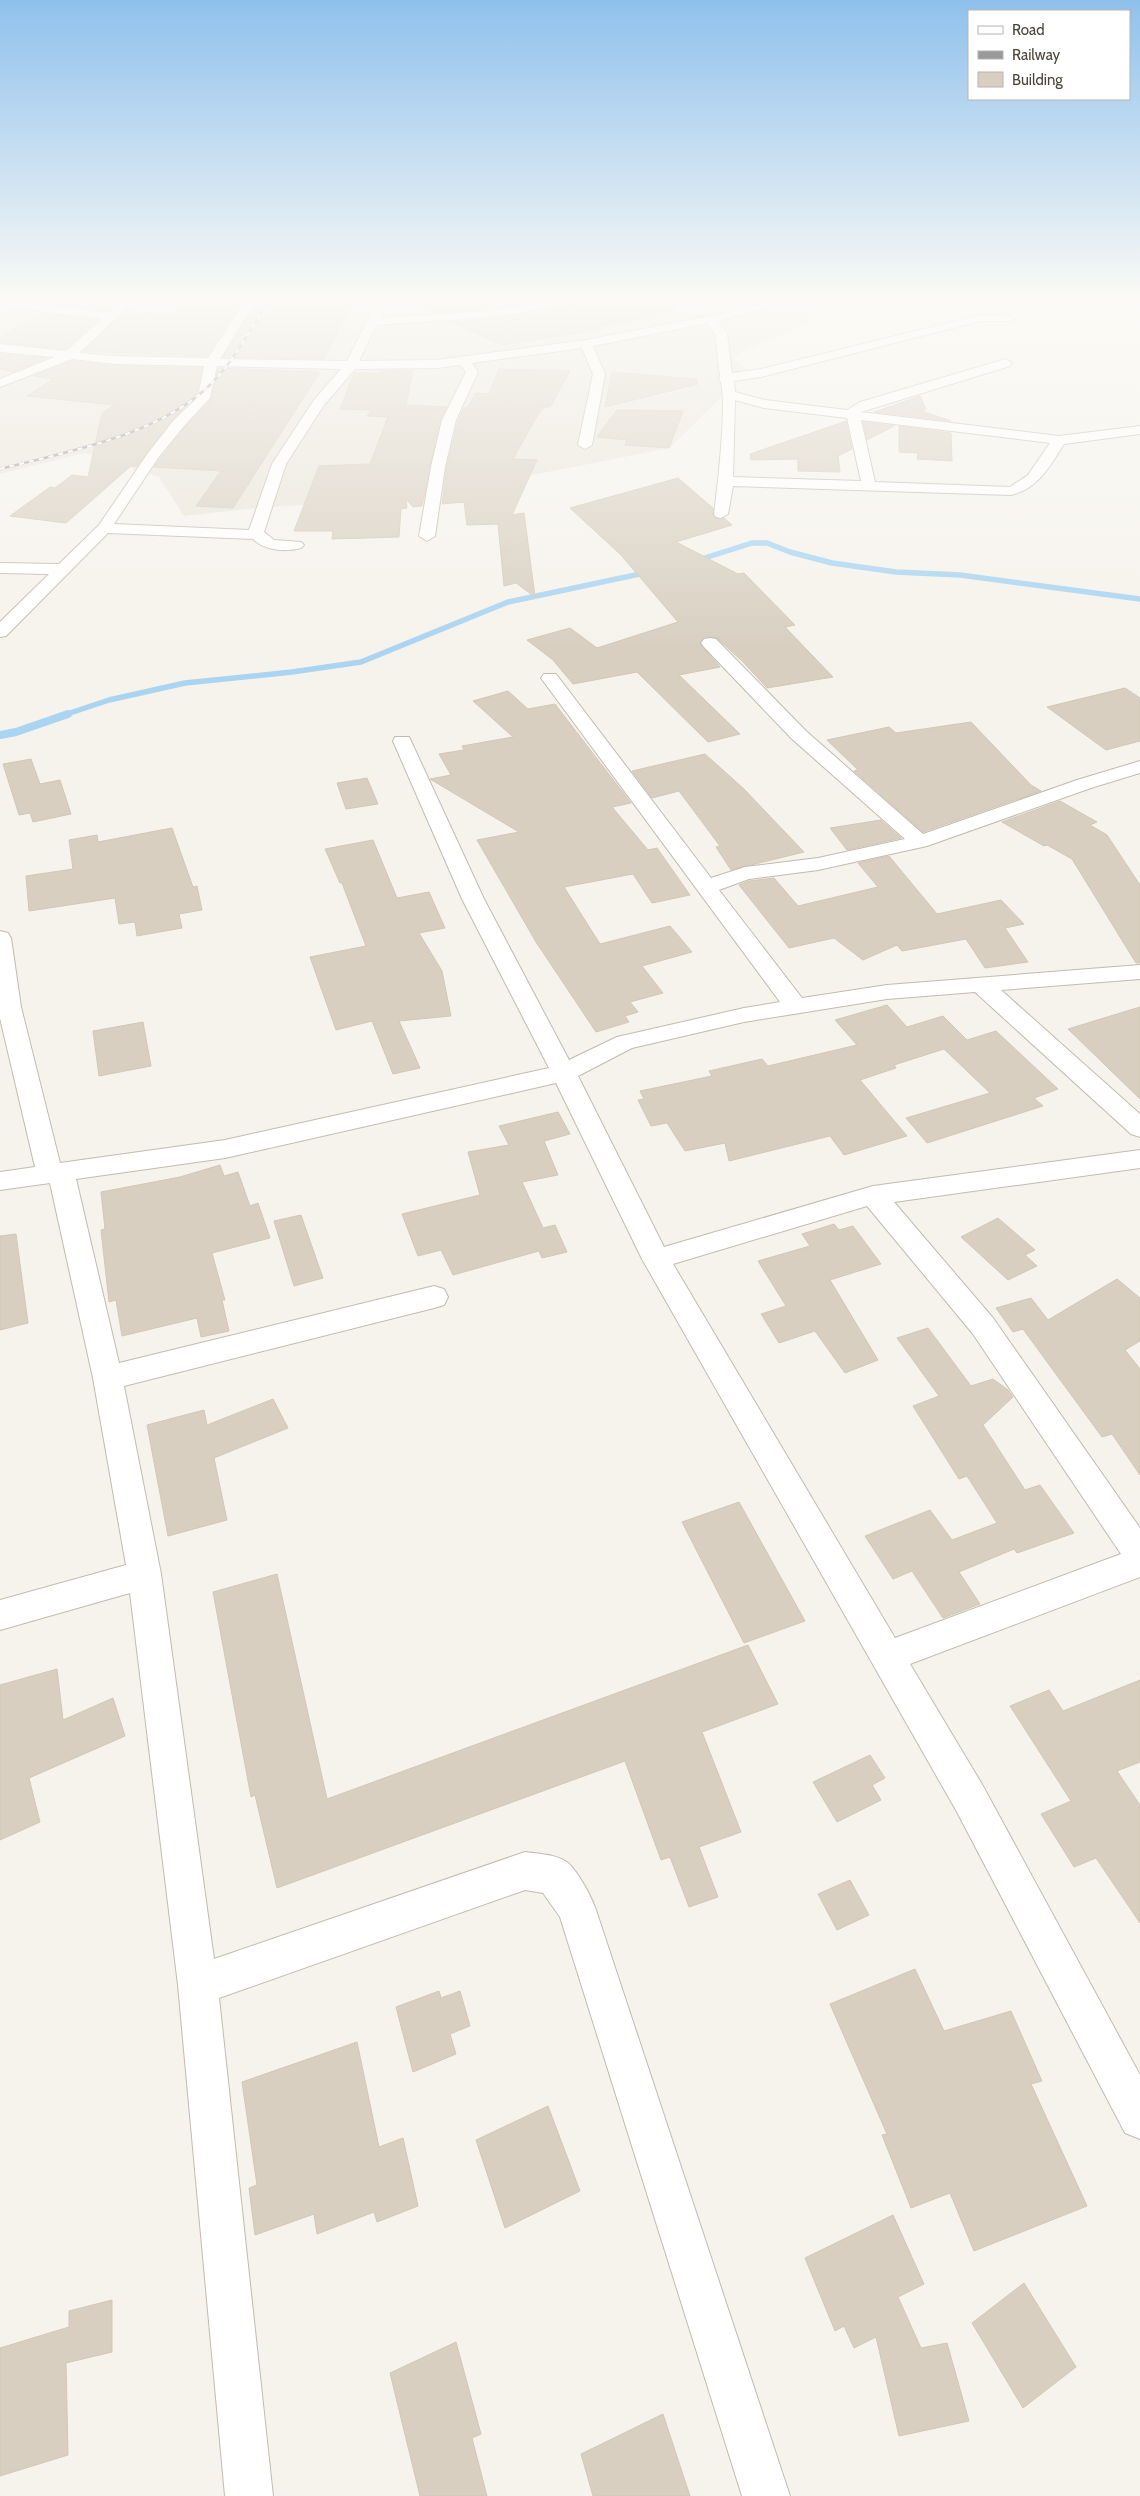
<svg xmlns="http://www.w3.org/2000/svg" width="1140" height="2496" font-family="Cabin,sans-serif">
<style>
.residential{fill:#eae5da}
.lines{fill:none;stroke-linecap:round;stroke-linejoin:round}
.stream-far1{stroke:#a9d4f2;stroke-width:5.5}
.stream{stroke:#a9d4f2;stroke-width:8}
.building{fill:#d8cfc1;stroke:#d3c7b4}
.street-casing{stroke:#c2bbae;stroke-width:2}
.street{fill:#fff;fill-rule:evenodd}
.rail-casing{stroke:#9a9a9a;stroke-width:2.5}
.rail{stroke:#fff;stroke-width:2;stroke-dasharray:5;stroke-linecap:butt}
</style>
<rect width="100%" height="100%" fill="#f6f3ec"/>
<!-- residential -->
<path class="residential" d="M 0,300 L 854,300 L 732,357 L 748,370 L 670,448 L 419,497 L 257,508 L 184,516 L 159,477 L 85,453 L 0,474 Z"/>
<g class="lines">
<!-- stream-far1 -->
<path class="stream-far1" d="M 695,561 L 752,543 L 767,543 L 790,552 L 832,563 L 896,572 L 960,575 L 1140,599
M 64,715 L 109,700 L 185,683 L 292,672 L 361,662 L 508,602 L 649,572"/>
<!-- stream -->
<path class="stream" d="M 0,735 L 16,732 L 68,714"/>
</g>
<!-- building -->
<path class="building" d="M 183,300 L 243,301 L 207,356 L 83,351 L 127,310 L 175,316 Z
M 258,300 L 354,300 L 324,359 L 223,357 Z
M 406,300 L 551,300 L 490,309 L 434,313 Z
M 586,300 L 673,300 L 674,313 L 597,327 L 601,329 L 501,345 L 452,322 L 490,319 L 578,305 Z
M 67,302 L 112,308 L 108,311 L 61,305 Z
M 43,314 L 44,313 L 98,320 L 65,349 L 0,342 L 0,337 Z
M 0,354 L 47,358 L 13,372 L 0,369 Z
M 72,361 L 116,366 L 202,368 L 196,396 L 173,419 L 137,466 L 131,466 L 66,523 L 10,516 L 50,487 L 55,488 L 72,475 L 88,477 L 102,413 L 114,405 L 27,396 L 53,379 L 34,376 Z
M 218,368 L 320,372 L 233,508 L 196,506 L 221,471 L 154,467 L 185,427 L 211,399 Z
M 499,369 L 570,371 L 550,407 L 545,407 L 540,411 L 513,459 L 537,460 L 512,515 L 524,513 L 535,597 L 516,583 L 504,586 L 498,524 L 467,525 L 464,502 L 442,504 L 447,467 L 458,421 L 464,408 L 467,408 L 476,393 L 489,394 Z
M 382,371 L 413,371 L 406,405 L 447,407 L 440,420 L 422,506 L 413,507 L 406,499 L 407,508 L 401,509 L 399,537 L 332,539 L 333,531 L 294,531 L 319,466 L 370,464 L 388,417 L 367,416 L 371,410 L 340,409 L 354,373 L 381,373 Z
M 612,372 L 697,379 L 698,384 L 605,407 Z
M 920,396 L 926,409 L 922,411 L 951,421 L 874,412 Z
M 617,410 L 683,411 L 669,448 L 625,445 L 627,440 L 597,437 Z
M 846,421 L 852,449 L 838,456 L 840,472 L 798,471 L 798,459 L 751,460 L 750,454 Z
M 863,422 L 894,426 L 867,440 Z
M 899,426 L 951,433 L 952,461 L 917,459 L 918,453 L 899,452 Z
M 678,478 L 713,508 L 714,518 L 724,518 L 732,525 L 676,542 L 738,574 L 744,573 L 795,625 L 785,627 L 833,677 L 767,688 L 743,662 L 717,638 L 704,637 L 700,644 L 720,667 L 679,675 L 740,734 L 708,742 L 637,672 L 573,684 L 553,660 L 527,640 L 570,628 L 597,648 L 678,622 L 621,555 L 570,508 Z
M 1125,688 L 1140,698 L 1140,741 L 1106,750 L 1047,707 Z
M 508,691 L 528,709 L 555,704 L 631,803 L 612,807 L 648,850 L 657,848 L 690,895 L 652,903 L 633,874 L 564,887 L 600,944 L 670,926 L 692,952 L 642,966 L 663,993 L 630,1002 L 638,1012 L 625,1016 L 629,1022 L 596,1032 L 536,942 L 477,840 L 519,832 L 430,779 L 451,775 L 439,754 L 464,750 L 462,746 L 513,737 L 473,701 Z
M 971,722 L 1031,785 L 1041,791 L 923,832 L 854,771 L 858,770 L 827,740 L 889,727 L 896,733 Z
M 705,754 L 744,789 L 804,852 L 731,870 L 716,847 L 720,846 L 679,791 L 652,798 L 632,771 Z
M 31,759 L 40,784 L 60,780 L 71,814 L 33,822 L 30,813 L 19,815 L 3,764 Z
M 367,778 L 378,804 L 346,809 L 337,783 Z
M 1060,801 L 1097,822 L 1090,825 L 1107,835 L 1140,885 L 1140,963 L 1136,963 L 1072,859 L 1047,845 L 1044,846 L 1002,822 Z
M 881,820 L 901,838 L 847,850 L 830,828 Z
M 172,828 L 193,887 L 197,886 L 202,910 L 179,914 L 182,928 L 137,936 L 135,922 L 119,924 L 115,898 L 29,911 L 26,876 L 73,869 L 69,840 L 97,835 L 98,842 Z
M 373,840 L 397,898 L 429,892 L 445,928 L 419,933 L 442,971 L 451,1016 L 399,1021 L 420,1068 L 393,1074 L 372,1021 L 336,1030 L 310,957 L 366,946 L 342,883 L 340,883 L 325,849 Z
M 889,856 L 937,914 L 1001,900 L 1024,924 L 1005,928 L 1028,962 L 985,968 L 966,939 L 902,951 L 897,945 L 863,960 L 834,938 L 789,948 L 739,885 L 749,881 L 774,878 L 798,906 L 878,887 L 858,863 Z
M 887,1005 L 907,1027 L 943,1016 L 967,1040 L 996,1031 L 1058,1089 L 1034,1098 L 1043,1106 L 927,1143 L 906,1118 L 990,1093 L 944,1049 L 894,1065 L 896,1068 L 860,1080 L 907,1136 L 844,1155 L 830,1136 L 729,1161 L 725,1143 L 685,1151 L 667,1123 L 651,1126 L 638,1100 L 644,1099 L 640,1091 L 712,1076 L 709,1071 L 762,1059 L 768,1066 L 857,1045 L 835,1020 Z
M 1140,1007 L 1140,1099 L 1068,1029 Z
M 143,1022 L 151,1066 L 99,1076 L 93,1031 Z
M 558,1112 L 570,1134 L 544,1141 L 558,1175 L 522,1182 L 543,1228 L 555,1225 L 567,1252 L 542,1258 L 539,1251 L 453,1275 L 441,1250 L 418,1256 L 402,1214 L 480,1195 L 468,1152 L 509,1145 L 499,1126 Z
M 220,1165 L 224,1176 L 238,1172 L 250,1206 L 258,1203 L 270,1238 L 212,1253 L 225,1300 L 222,1300 L 229,1331 L 201,1337 L 197,1318 L 122,1336 L 116,1300 L 109,1302 L 101,1230 L 105,1229 L 101,1192 L 180,1177 Z
M 301,1215 L 323,1278 L 294,1286 L 274,1221 Z
M 998,1218 L 1035,1250 L 1025,1255 L 1037,1266 L 1008,1280 L 961,1237 Z
M 834,1224 L 839,1230 L 853,1226 L 881,1264 L 830,1280 L 878,1360 L 845,1373 L 815,1331 L 779,1343 L 761,1314 L 786,1306 L 758,1261 L 810,1246 L 802,1234 Z
M 16,1234 L 28,1323 L 0,1330 L 0,1236 Z
M 1117,1279 L 1140,1298 L 1140,1341 L 1125,1350 L 1140,1369 L 1140,1475 L 1112,1434 L 1102,1437 L 1023,1329 L 1013,1332 L 996,1308 L 1031,1298 L 1048,1320 Z
M 928,1328 L 971,1386 L 993,1379 L 1008,1390 L 1013,1397 L 983,1425 L 1025,1490 L 1040,1485 L 1074,1533 L 1017,1553 L 1014,1549 L 959,1572 L 980,1604 L 943,1618 L 912,1571 L 893,1579 L 865,1536 L 930,1510 L 952,1540 L 997,1523 L 967,1476 L 959,1479 L 913,1406 L 939,1396 L 897,1338 Z
M 273,1399 L 288,1428 L 214,1458 L 227,1520 L 168,1536 L 147,1425 L 204,1410 L 207,1425 Z
M 739,1502 L 805,1621 L 744,1643 L 682,1522 Z
M 277,1574 L 327,1799 L 748,1645 L 778,1704 L 702,1732 L 741,1832 L 699,1847 L 718,1897 L 689,1907 L 670,1857 L 661,1860 L 625,1761 L 277,1888 L 255,1795 L 251,1797 L 213,1592 Z
M 57,1669 L 63,1720 L 113,1698 L 125,1736 L 29,1778 L 40,1822 L 0,1840 L 0,1685 Z
M 1140,1680 L 1140,1762 L 1117,1771 L 1140,1805 L 1140,1923 L 1096,1858 L 1074,1867 L 1041,1814 L 1071,1801 L 1010,1706 L 1049,1690 L 1063,1711 Z
M 870,1755 L 885,1778 L 872,1785 L 881,1800 L 837,1822 L 813,1782 Z
M 850,1880 L 869,1915 L 837,1930 L 818,1894 Z
M 915,1969 L 944,2031 L 1011,2011 L 1042,2081 L 1031,2084 L 1087,2206 L 974,2251 L 950,2193 L 911,2208 L 882,2135 L 887,2134 L 830,2004 Z
M 439,1991 L 441,1998 L 460,1991 L 470,2026 L 450,2034 L 456,2054 L 413,2072 L 396,2007 Z
M 357,2042 L 379,2147 L 403,2138 L 418,2206 L 377,2222 L 374,2212 L 317,2234 L 314,2214 L 255,2235 L 249,2188 L 257,2185 L 242,2082 Z
M 548,2106 L 580,2191 L 505,2228 L 476,2140 Z
M 893,2215 L 924,2284 L 898,2297 L 921,2348 L 947,2343 L 969,2421 L 899,2436 L 876,2337 L 854,2348 L 844,2326 L 835,2331 L 805,2258 Z
M 1024,2283 L 1076,2367 L 1023,2408 L 972,2323 Z
M 112,2300 L 112,2352 L 66,2363 L 68,2455 L 0,2476 L 0,2348 L 69,2327 L 69,2311 Z
M 456,2342 L 481,2434 L 472,2438 L 487,2496 L 420,2496 L 390,2373 Z
M 663,2414 L 690,2496 L 593,2496 L 581,2454 Z"/>
<g class="lines">
<defs>
<path id="street" d="M 0,300 L 109,313 L 124,300 L 135,300 L 79,353 L 116,356 L 208,358 L 246,300 L 256,300 L 220,359 L 347,361 L 378,300 L 389,300 L 380,318 L 490,311 L 560,300 L 584,300 L 578,303 L 490,317 L 376,325 L 359,361 L 437,360 L 586,340 L 710,316 L 774,300 L 790,300 L 789,302 L 718,321 L 727,334 L 732,373 L 761,369 L 981,315 L 1009,316 L 1015,319 L 1013,321 L 981,321 L 761,377 L 734,381 L 735,392 L 765,400 L 847,410 L 860,402 L 1006,359 L 1012,363 L 1010,366 L 861,412 L 1059,436 L 1140,426 L 1140,434 L 1064,444 C 1050,466 1038,489 1011,495 L 733,486 L 728,514 L 721,518 L 716,517 L 714,514 C 717,492 729,392 719,378 L 720,376 L 715,334 L 708,323 L 593,346 L 605,374 L 592,445 L 585,449 L 578,445 L 593,374 L 582,348 L 472,363 L 478,372 L 456,420 L 445,467 L 435,536 L 427,541 L 419,536 L 431,467 L 442,420 L 466,372 L 460,365 L 437,368 L 355,369 L 324,405 L 286,464 L 264,532 L 274,540 L 301,542 L 304,545 L 301,548 C 286,552 265,551 253,539 L 108,533 L 6,636 L 0,637 L 0,622 L 49,574 L 0,573 L 0,563 L 59,564 L 99,525 L 148,453 L 174,420 L 198,397 L 204,366 L 116,364 L 72,359 L 0,387 L 0,379 L 55,357 L 0,352 L 0,344 L 66,351 L 102,319 L 0,306 ZM 217,366 L 341,369 L 314,400 L 272,464 L 249,530 L 114,524 L 158,458 L 184,426 L 210,398 ZM 735,400 L 764,408 L 847,418 L 861,481 L 733,477 ZM 861,420 L 1050,443 L 1028,475 L 1010,487 L 875,482 Z
M 710,638 L 716,639 L 806,731 L 923,834 L 1077,780 L 1140,761 L 1140,773 L 1091,788 L 927,846 L 818,870 L 749,879 L 719,890 L 802,998 L 887,985 L 1140,965 L 1140,979 L 1001,990 L 1140,1114 L 1140,1137 L 1131,1134 L 975,992 L 887,999 L 744,1022 L 632,1048 L 578,1076 L 664,1247 L 873,1186 L 1140,1150 L 1140,1168 L 894,1202 L 993,1318 L 1140,1528 L 1140,1577 L 910,1664 L 983,1786 L 1140,2075 L 1140,2139 L 1125,2133 L 957,1812 L 642,1259 L 556,1083 L 225,1158 L 76,1179 L 119,1363 L 434,1286 L 444,1289 L 448,1297 L 444,1305 L 434,1308 L 124,1386 L 161,1574 L 214,1959 L 525,1852 C 538,1854 557,1854 568,1863 C 578,1872 590,1894 595,1907 L 790,2496 L 742,2496 L 560,1917 L 543,1893 L 525,1890 L 219,1998 L 273,2496 L 225,2496 L 178,1985 L 130,1593 L 0,1630 L 0,1600 L 126,1565 L 93,1378 L 50,1183 L 0,1190 L 0,1172 L 35,1167 L 0,1018 L 0,931 L 8,933 L 11,938 L 21,1007 L 60,1163 L 225,1140 L 549,1068 L 462,899 L 393,741 L 395,737 L 409,737 L 411,741 L 484,899 L 569,1060 L 617,1037 L 744,1008 L 780,1002 L 541,678 L 544,674 L 556,674 L 711,878 L 745,867 L 818,858 L 905,839 L 792,739 L 704,647 L 701,643 L 704,639 ZM 867,1206 L 973,1334 L 1121,1554 L 895,1638 L 673,1264 Z"/>
</defs>
<!-- street casing -->
<use href="#street" class="street-casing"/>
<!-- street -->
<use href="#street" class="street"/>
<defs>
<path id="rail" d="M 0,469 C 70,451 161,435 213,382 C 236,358 251,328 269,300"/>
</defs>
<!-- rail casing -->
<use href="#rail" class="rail-casing"/>
<!-- rail -->
<use href="#rail" class="rail"/>
</g>
<!-- sky -->
<linearGradient id="sky" x2="0" y2="1"><stop stop-color="#8fc1ec"/><stop offset="0.46" stop-color="#fbfaf6"/><stop offset="1" stop-color="#fbfaf6" stop-opacity="0"/></linearGradient>
<rect width="1140" height="649" fill="url(#sky)"/>
<!-- legend -->
<rect x="968" y="10" width="162" height="90" fill="#ffffff" stroke="#b7b4b0"/>
<rect x="978" y="26" width="25" height="8" fill="#ffffff" stroke="#b7b4b0"/>
<text x="1012" y="35" font-size="15" fill="#4b4439">Road</text>
<rect x="978" y="51" width="25" height="8" fill="#9a9a9a" stroke="#b7b4b0"/>
<text x="1012" y="60" font-size="15" fill="#4b4439">Railway</text>
<rect x="978" y="72" width="25" height="15" fill="#d8cfc1" stroke="#b7b4b0"/>
<text x="1012" y="85" font-size="15" fill="#4b4439">Building</text>
</svg>
